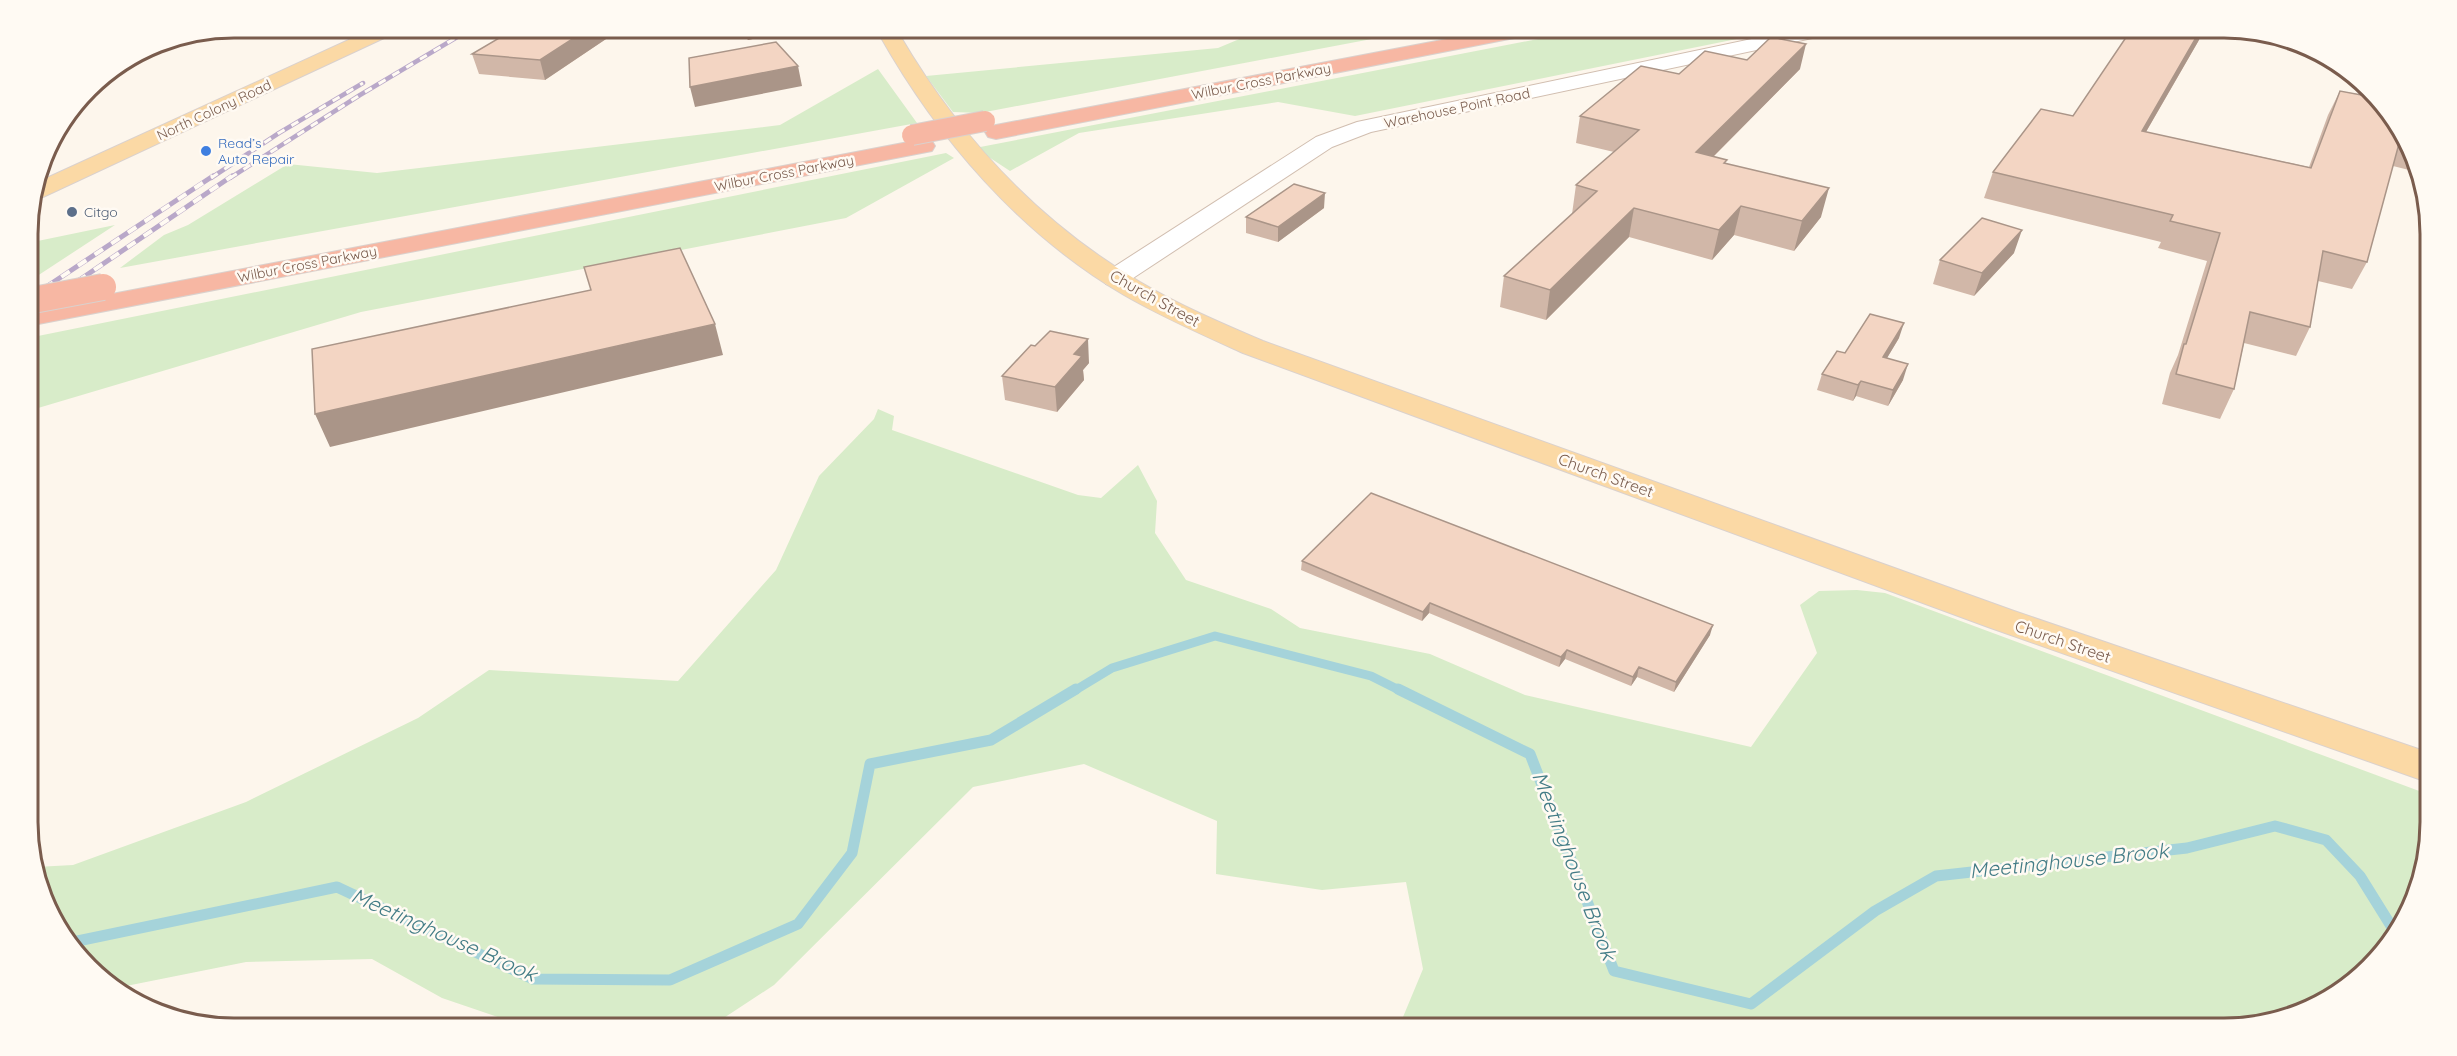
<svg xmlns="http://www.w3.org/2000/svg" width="2457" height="1056" font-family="Quicksand,sans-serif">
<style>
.green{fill:#d8ecc9}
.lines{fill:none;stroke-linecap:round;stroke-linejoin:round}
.stream-far1{stroke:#a5d3da;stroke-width:9}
.stream{stroke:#a5d3da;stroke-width:11}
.minor-casing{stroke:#d1beb0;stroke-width:2}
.major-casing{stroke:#dad1cd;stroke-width:2}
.highway-casing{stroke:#dad1cd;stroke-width:2}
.minor{fill:#fff;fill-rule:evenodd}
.major{fill:#fbd9a5;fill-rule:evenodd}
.highway{fill:#f7b7a3;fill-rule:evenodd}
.rail-far1-casing{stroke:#b9a8c9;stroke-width:4.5}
.rail-casing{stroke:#b9a8c9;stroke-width:5}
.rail-far1{stroke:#fffaf3;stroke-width:3;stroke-dasharray:8;stroke-linecap:butt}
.rail{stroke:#fffaf3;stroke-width:4;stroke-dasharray:10;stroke-linecap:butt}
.highway-bridge-far1-casing{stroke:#dad1cd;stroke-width:22;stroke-linecap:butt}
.highway-bridge-casing{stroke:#dad1cd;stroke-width:28;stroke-linecap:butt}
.highway-bridge-far1{stroke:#f7b7a3;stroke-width:20}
.highway-bridge{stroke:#f7b7a3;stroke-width:26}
.wall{fill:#d1b7a8}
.shaded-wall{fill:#aa9588}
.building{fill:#f3d5c3;stroke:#aa9588;stroke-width:1.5}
.shop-dot{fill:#3f7fe0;stroke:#fffaf3;stroke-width:2}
.service-dot{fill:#5c6f8a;stroke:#fffaf3;stroke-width:2}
.labels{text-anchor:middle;stroke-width:5;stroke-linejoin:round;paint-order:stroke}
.far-street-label{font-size:14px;fill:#7a5c4d;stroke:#fffaf3}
.far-shop-label{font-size:14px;fill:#366cbe;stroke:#fffaf3;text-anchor:start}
.far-service-label{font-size:14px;fill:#4e5e75;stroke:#fffaf3;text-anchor:start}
.street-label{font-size:16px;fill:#7a5c4d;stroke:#fffaf3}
.near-water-label{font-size:21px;font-style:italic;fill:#437c86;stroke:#fffaf3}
.rim{fill:none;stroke:#7a5c4d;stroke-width:3}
</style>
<rect width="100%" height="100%" fill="#fdf6ec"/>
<!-- green -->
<path class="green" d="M 1268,27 L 1435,27 L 980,113 L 953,112 L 926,76 L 1218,48 Z
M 1600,27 L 1796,27 L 1355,116 L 1278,102 L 1079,133 L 1010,171 L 975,148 Z
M 878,69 L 917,123 L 120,268 L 164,235 L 188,225 L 288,164 L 377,173 L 780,125 Z
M 946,153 L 954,158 L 846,218 L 361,312 L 28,411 L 28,338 Z
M 115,225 L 28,282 L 28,243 Z
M 878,409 L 894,416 L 892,430 L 1078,495 L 1101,498 L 1138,465 L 1157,501 L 1155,533 L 1186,580 L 1271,609 L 1300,628 L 1430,654 L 1525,695 L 1751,747 L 1817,653 L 1800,605 L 1819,591 L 1857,590 L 1885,593 L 2430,795 L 2430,823 L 2414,901 L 2349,986 L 2290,1018 L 2236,1029 L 1398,1029 L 1423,969 L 1406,882 L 1322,890 L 1216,874 L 1217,821 L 1084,764 L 973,787 L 774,985 L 707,1029 L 533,1029 L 442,998 L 372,959 L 246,962 L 121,987 L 70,948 L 36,867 L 73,865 L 246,802 L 418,718 L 489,670 L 678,681 L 776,570 L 819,476 L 874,419 Z"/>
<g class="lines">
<!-- stream-far1 -->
<path class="stream-far1" d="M 1074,691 L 1112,668 L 1215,636 L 1371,676 L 1401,691"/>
<!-- stream -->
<path class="stream" d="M 1398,689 L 1530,754 L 1614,971 L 1751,1004 L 1875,911 L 1936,876 L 2187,848 L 2275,826 L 2326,840 L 2360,876 L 2393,929
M 68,943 L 337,887 L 533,979 L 670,980 L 798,924 L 852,853 L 870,764 L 991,740 L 1076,689"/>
<defs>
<path id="minor" d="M 1809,27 L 1845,27 L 1836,33 L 1371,132 L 1332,147 L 1124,284 L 1115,286 L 1106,284 L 1102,278 L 1106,272 L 1316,137 L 1357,122 Z"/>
<path id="major" d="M 377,27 L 401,27 L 399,31 L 43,197 L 33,199 L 38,182 Z
M 880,27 L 898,27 L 899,34 C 958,135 1038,222 1140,282 C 1179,305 1221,323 1263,341 L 2014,611 L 2430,753 L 2430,783 L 1988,627 L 1243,353 C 1203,335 1162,317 1124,295 C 1019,233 938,139 879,34 Z"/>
<path id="highway" d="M 1510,27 L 1549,27 L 1540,33 L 996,139 L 988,137 L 985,132 L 988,127 L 996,125 Z
M 924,139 L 932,141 L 935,146 L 932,151 L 28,326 L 28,310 Z"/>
</defs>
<!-- minor casing -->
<use href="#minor" class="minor-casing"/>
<!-- major casing -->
<use href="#major" class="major-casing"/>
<!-- highway casing -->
<use href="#highway" class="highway-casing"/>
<!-- minor -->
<use href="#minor" class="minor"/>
<!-- major -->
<use href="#major" class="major"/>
<!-- highway -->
<use href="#highway" class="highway"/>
<defs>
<path id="rail-far1" d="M 211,178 L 279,133 L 363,83
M 230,178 L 360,95 L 474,27"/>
<path id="rail" d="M 28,299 L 213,176
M 28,315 L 232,176"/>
</defs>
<!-- rail-far1 casing -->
<use href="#rail-far1" class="rail-far1-casing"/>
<!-- rail casing -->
<use href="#rail" class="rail-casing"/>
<!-- rail-far1 -->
<use href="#rail-far1" class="rail-far1"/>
<!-- rail -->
<use href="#rail" class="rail"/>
<defs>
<path id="highway-bridge-far1" d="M 912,135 L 985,121"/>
<path id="highway-bridge" d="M 28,301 L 103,287"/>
</defs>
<!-- highway-bridge-far1 casing -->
<use href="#highway-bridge-far1" class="highway-bridge-far1-casing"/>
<!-- highway-bridge casing -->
<use href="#highway-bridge" class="highway-bridge-casing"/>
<!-- highway-bridge-far1 -->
<use href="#highway-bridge-far1" class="highway-bridge-far1"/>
<!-- highway-bridge -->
<use href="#highway-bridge" class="highway-bridge"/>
</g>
<!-- wall -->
<path class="wall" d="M 518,27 L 603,27 L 606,39 L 545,80 L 479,74 L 472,54 Z
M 734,27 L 798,27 L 799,29 L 748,40 Z
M 2199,40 L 2146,132 L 2309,167 L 2328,115 L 2340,91 L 2358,94 L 2361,88 L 2387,108 L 2413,171 L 2393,166 L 2367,262 L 2352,289 L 2318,281 L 2310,327 L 2296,356 L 2244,343 L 2234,389 L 2220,419 L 2162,404 L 2170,373 L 2178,355 L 2207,261 L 2158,248 L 2161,242 L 1984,198 L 1993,172 L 2073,116 Z
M 1747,60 L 1800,69 L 1714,156 L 1821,217 L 1794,251 L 1734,235 L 1712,260 L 1629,237 L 1546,320 L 1500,307 L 1504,276 L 1572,214 L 1576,185 L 1614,152 L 1576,143 L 1580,116 L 1679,74 Z
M 1324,208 L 1278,242 L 1246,233 L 1246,217 Z
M 2014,253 L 1974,296 L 1933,284 L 1940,260 Z
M 1899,338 L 1887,358 L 1903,380 L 1888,406 L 1856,396 L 1853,401 L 1817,390 L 1822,374 L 1845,353 Z
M 1035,346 L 1089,363 L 1083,370 L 1084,380 L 1057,412 L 1005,400 L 1002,376 Z
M 1302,561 L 1710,635 L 1674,692 L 1637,677 L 1631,686 L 1565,659 L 1559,667 L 1429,613 L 1422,621 L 1301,570 Z"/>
<!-- shaded-wall -->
<path class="shaded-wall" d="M 591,27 L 603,27 L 606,39 L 545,80 L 540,60 Z
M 745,27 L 798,27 L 799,29 L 748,40 Z
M 2202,27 L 2204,27 L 2199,40 L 2132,156 L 2142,131 Z
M 1806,44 L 1800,69 L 1690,180 L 1696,152 Z
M 798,66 L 802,86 L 695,107 L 690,87 Z
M 1829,188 L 1821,217 L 1794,251 L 1802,221 Z
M 1325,193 L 1324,208 L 1278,242 L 1278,227 Z
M 1741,206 L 1734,235 L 1712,260 L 1719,230 Z
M 1634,208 L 1629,237 L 1546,320 L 1550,290 Z
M 2022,230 L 2014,253 L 1974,296 L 1982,273 Z
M 1904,323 L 1899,338 L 1878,373 L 1883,357 Z
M 715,324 L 723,355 L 330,447 L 315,414 Z
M 1088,339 L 1089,363 L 1083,370 L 1084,380 L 1057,412 L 1055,387 L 1074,354 Z
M 1908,364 L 1903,380 L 1888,406 L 1893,390 Z
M 1861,381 L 1856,396 L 1853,401 L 1858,385 Z
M 1430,603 L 1429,613 L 1422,621 L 1423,612 Z
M 1713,625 L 1710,635 L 1674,692 L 1676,682 Z
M 1567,650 L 1565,659 L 1559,667 L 1561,657 Z
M 1639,667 L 1637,677 L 1631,686 L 1633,677 Z"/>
<!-- building -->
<path class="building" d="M 518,27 L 591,27 L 540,60 L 472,54 Z
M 2133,27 L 2202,27 L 2142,131 L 2311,168 L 2340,91 L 2361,95 L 2363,89 L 2387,108 L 2400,140 L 2367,262 L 2323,251 L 2310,327 L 2250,312 L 2234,389 L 2176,374 L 2184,344 L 2186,344 L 2220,233 L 2170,221 L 2173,215 L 1993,172 L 2041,109 L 2073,116 Z
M 1771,37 L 1806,44 L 1696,152 L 1727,160 L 1724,163 L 1829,188 L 1802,221 L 1741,206 L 1719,230 L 1634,208 L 1550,290 L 1504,276 L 1597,191 L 1576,185 L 1639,130 L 1580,116 L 1641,66 L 1679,74 L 1705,51 L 1747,60 Z
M 776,42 L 798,66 L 690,87 L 689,58 Z
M 1294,184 L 1325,193 L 1278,227 L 1246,217 Z
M 1982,218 L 2022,230 L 1982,273 L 1940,260 Z
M 680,248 L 715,324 L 315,414 L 312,349 L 591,290 L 584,267 Z
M 1870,314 L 1904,323 L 1883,357 L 1908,364 L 1893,390 L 1861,381 L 1858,385 L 1822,374 L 1837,351 L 1845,353 Z
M 1050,331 L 1088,339 L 1074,354 L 1082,356 L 1055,387 L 1002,376 L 1031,345 L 1035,346 Z
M 1371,493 L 1713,625 L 1676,682 L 1639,667 L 1633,677 L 1567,650 L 1561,657 L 1430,603 L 1423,612 L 1302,561 Z"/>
<!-- markers -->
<circle class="shop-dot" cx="206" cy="151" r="6"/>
<circle class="service-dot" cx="72" cy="212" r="6"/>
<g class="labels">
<!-- far-street labels -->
<g class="far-street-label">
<text transform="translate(1261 81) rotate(-11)" y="5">Wilbur Cross Parkway</text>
<text transform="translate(1457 108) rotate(-12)" y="5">Warehouse Point Road</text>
<text transform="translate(214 110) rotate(-25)" y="5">North Colony Road</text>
<text transform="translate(784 173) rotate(-11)" y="5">Wilbur Cross Parkway</text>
<text transform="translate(307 264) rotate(-11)" y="5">Wilbur Cross Parkway</text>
</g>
<!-- far-shop labels -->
<g class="far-shop-label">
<text x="218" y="148">Read’s<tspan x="218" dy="16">Auto Repair</tspan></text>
</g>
<!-- far-service labels -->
<g class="far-service-label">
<text x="84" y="217">Citgo</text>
</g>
<!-- street labels -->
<g class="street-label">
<text transform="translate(1155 298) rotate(29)" y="6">Church Street</text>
<text transform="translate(1606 475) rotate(20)" y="6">Church Street</text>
<text transform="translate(2063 641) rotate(19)" y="6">Church Street</text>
</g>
<!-- near-water labels -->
<g class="near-water-label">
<text transform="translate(2069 861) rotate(-6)" y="7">Meetinghouse Brook</text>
<text transform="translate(1574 866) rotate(69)" y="7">Meetinghouse Brook</text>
<text transform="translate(444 935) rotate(24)" y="7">Meetinghouse Brook</text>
</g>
</g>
<!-- crop -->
<path d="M0 0H2457V1056H0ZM234 38H2224A196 196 0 0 1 2420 234V822A196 196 0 0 1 2224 1018H234A196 196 0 0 1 38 822V234A196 196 0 0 1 234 38Z" fill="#fffaf3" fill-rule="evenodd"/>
<path class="rim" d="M234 38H2224A196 196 0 0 1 2420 234V822A196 196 0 0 1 2224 1018H234A196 196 0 0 1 38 822V234A196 196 0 0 1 234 38Z"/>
</svg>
